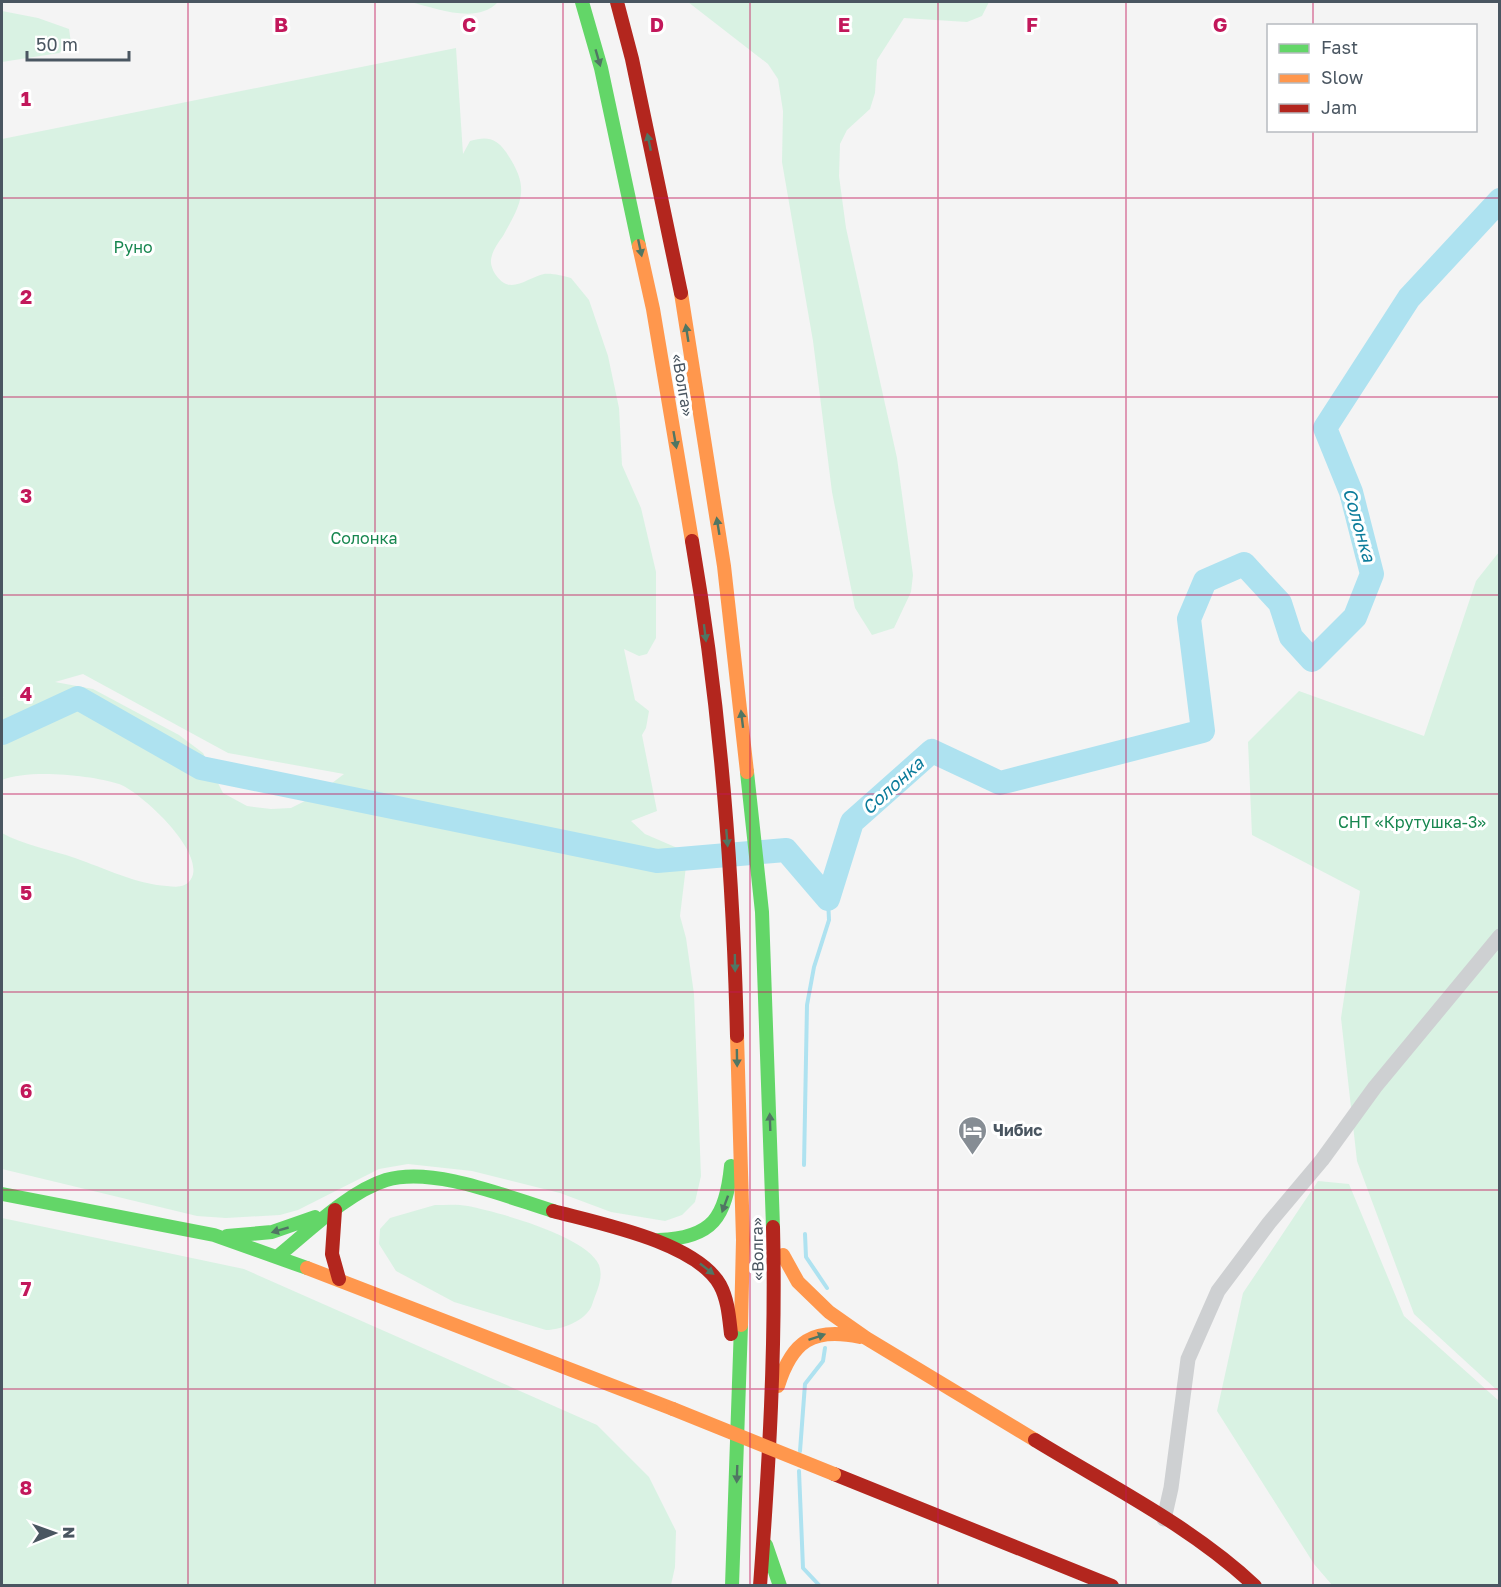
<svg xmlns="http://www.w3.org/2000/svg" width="1501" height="1587" font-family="'Golos Text',sans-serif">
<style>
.green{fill:#d9f2e3;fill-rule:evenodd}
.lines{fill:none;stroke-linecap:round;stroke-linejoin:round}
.stream{stroke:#aee2f0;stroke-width:4}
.river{stroke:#aee2f0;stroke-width:24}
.street{stroke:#ced0d2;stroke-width:15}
.fast{stroke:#63d668;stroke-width:14}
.slow{stroke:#ff974d;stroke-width:14}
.jam{stroke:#b3261e;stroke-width:14}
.slow-bridge{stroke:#ff974d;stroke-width:14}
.oneway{fill:#507663}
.grid{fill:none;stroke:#c2185b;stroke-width:1.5;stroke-opacity:0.55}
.labels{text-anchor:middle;stroke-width:6;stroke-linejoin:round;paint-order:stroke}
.park-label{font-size:16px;fill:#17864f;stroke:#fff}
.street-label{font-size:16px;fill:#4a5661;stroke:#fff}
.poi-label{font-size:16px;font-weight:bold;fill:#4a5661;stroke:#fff;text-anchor:start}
.water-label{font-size:18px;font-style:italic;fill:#0c7c9b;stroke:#fff}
.grid-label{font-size:20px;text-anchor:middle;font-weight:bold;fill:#c2185b;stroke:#fff;stroke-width:6;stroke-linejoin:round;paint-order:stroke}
</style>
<rect width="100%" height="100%" fill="#f4f4f4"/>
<!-- green -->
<path class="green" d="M 410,2 L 498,2 C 477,25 436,8 410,2 Z
M 688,2 L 989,2 L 982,16 L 967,22 L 904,18 L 877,60 L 875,93 L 870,109 L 847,130 L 840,144 L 839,176 L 846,228 L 897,458 L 913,575 L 911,592 L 894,628 L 872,635 L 855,608 L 832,492 L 813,341 L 782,162 L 783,111 L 778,79 L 768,64 Z
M 2,11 L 38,18 L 69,29 L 71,43 L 59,53 L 2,62 Z
M 456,48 L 463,154 L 470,141 C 487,136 496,138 506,152 C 530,188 523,200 503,236 C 498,243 492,251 491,260 C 490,268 497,279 504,283 C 516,290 532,276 544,274 C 552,273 563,276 571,278 L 589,300 L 608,356 L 619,408 L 622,465 L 641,508 L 656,572 L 656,638 L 647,654 L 639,656 L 624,649 L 635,700 L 649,711 L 646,728 L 642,735 L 657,811 L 631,821 L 645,834 L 682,850 L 687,858 L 680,916 L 686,938 L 694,994 L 701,1176 L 695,1202 L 682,1215 L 665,1221 L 611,1212 L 560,1193 L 472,1171 L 408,1164 L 379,1169 L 298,1210 L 280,1215 L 226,1218 L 197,1216 L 2,1169 L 2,833 C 23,845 52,850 75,858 C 104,868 136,884 167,886 C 176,887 186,888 191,879 C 207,853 141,792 119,784 C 90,775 29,769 2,780 L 2,698 L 4,697 L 2,697 L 2,139 ZM 83,674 L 228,753 L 344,774 L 315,796 L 291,808 L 271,809 L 247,806 L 223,793 L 203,753 L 179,735 L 93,689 L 55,682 Z
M 1499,552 L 1499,1392 L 1414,1314 L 1357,1161 L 1341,1018 L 1360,891 L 1252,835 L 1248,742 L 1299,691 L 1424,736 L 1476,581 Z
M 1318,1181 L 1349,1184 L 1404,1316 L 1499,1401 L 1499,1585 L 1332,1585 L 1314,1564 L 1217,1411 L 1243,1293 Z
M 435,1205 C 446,1205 457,1204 468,1206 C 498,1212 587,1236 599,1265 C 604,1279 596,1292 592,1305 C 586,1321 561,1330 546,1330 L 454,1302 L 396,1271 L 379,1244 L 380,1229 L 390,1218 Z
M 2,1218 L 244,1269 L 597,1425 L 649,1477 L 676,1531 L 675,1567 L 671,1585 L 2,1585 Z"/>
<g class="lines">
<!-- stream -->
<path class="stream" d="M 804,1165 L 807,1005 L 814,967 L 829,920 L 828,899
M 805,1234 L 806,1257 L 827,1288
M 800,1451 L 805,1384 L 823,1361 L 825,1348
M 799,1471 L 803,1568 L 820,1586"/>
<!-- river -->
<path class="river" d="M 2,733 L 78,698 L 201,768 L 657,861 L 786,850 L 828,899 L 852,822 L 932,751 L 1000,783 L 1203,731 L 1189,619 L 1205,581 L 1244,564 L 1280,603 L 1291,637 L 1312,660 L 1355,617 L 1372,574 L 1351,492 L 1325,428 L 1409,298 L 1500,200"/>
<!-- street -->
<path class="street" d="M 1164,1519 L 1171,1488 L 1188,1359 L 1218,1291 L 1269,1223 L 1322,1160 L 1375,1087 L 1500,936"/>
<!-- fast -->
<path class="fast" d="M 582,2 L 601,68 L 639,246
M 747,772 L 762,912 L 773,1227
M 2,1194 L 214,1235 L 307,1268
M 227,1236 L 272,1232 L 315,1217
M 659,1240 C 713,1238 726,1217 731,1166
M 277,1257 C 308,1232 348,1192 386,1180 C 434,1166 507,1197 553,1211
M 766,1545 L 780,1586
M 732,1586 L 741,1325"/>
<!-- slow -->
<path class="slow" d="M 639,246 L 653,309 L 692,541
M 681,293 L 724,566 L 747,772
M 737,1036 L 743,1240 L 741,1325
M 783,1255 L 798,1282 L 829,1312 L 866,1338 L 1035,1440
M 307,1268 L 673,1409
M 778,1386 C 792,1341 813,1327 860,1337"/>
<!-- jam -->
<path class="jam" d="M 617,2 L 632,59 L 681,293
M 692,541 C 720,703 733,871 737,1036
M 335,1210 L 332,1254 L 339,1279
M 553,1211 C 598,1223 696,1242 720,1285 C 728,1300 729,1317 731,1334
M 1035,1440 C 1110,1486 1191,1526 1255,1586
M 834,1474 L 1112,1586
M 760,1586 C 769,1465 776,1348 773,1227"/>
<!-- slow-bridge -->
<path class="slow-bridge" d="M 673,1409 L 834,1474"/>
</g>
<!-- one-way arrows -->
<defs><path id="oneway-solid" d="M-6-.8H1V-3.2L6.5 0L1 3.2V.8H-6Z" transform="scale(1.5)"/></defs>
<g class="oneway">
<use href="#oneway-solid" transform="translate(598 58) rotate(74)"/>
<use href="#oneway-solid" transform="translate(649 142) rotate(-102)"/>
<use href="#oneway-solid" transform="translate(640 248) rotate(78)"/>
<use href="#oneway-solid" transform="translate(687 333) rotate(-99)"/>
<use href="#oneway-solid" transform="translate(675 440) rotate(80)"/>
<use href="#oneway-solid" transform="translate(718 526) rotate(-99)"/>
<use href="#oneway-solid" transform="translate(705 633) rotate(83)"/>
<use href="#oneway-solid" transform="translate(742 719) rotate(-97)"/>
<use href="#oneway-solid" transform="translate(727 838) rotate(85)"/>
<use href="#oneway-solid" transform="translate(735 963) rotate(89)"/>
<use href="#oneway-solid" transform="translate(737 1058) rotate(89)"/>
<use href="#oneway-solid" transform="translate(770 1122) rotate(-92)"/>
<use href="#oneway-solid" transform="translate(725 1204) rotate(110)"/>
<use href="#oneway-solid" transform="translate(280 1230) rotate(164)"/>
<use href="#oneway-solid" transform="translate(707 1269) rotate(38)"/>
<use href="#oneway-solid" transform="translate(817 1337) rotate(-19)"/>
<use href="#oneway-solid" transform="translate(737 1474) rotate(92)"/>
</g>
<!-- grid -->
<path class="grid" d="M 188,2 L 188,1586M 375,2 L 375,1586M 563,2 L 563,1586M 750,2 L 750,1586M 938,2 L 938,1586M 1126,2 L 1126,1586M 1313,2 L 1313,26M 1313,130 L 1313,1586M 2,198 L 1500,198M 2,397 L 1500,397M 2,595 L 1500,595M 2,794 L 1500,794M 2,992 L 1500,992M 2,1190 L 1500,1190M 2,1389 L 1500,1389"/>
<!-- icons -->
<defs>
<symbol id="hotel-pin" viewBox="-11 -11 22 30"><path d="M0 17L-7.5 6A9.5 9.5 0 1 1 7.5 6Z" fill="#868d94" stroke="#fff"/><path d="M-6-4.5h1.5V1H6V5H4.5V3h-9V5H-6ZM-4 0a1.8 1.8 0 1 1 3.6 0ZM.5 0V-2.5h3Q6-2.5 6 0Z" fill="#fff"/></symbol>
</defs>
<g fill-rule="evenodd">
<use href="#hotel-pin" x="956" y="1114" width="33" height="45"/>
</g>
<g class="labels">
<!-- park labels -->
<g class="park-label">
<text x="133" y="253">Руно</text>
<text x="364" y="544">Солонка</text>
<text x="1412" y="828">СНТ «Крутушка-3»</text>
</g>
<!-- street labels -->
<g class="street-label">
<text transform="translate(683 385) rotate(80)" y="6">«Волга»</text>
<text transform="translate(757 1249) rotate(-91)" y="6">«Волга»</text>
</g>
<!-- poi labels -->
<g class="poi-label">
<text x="993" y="1136">Чибис</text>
</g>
<!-- water labels -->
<g class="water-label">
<text transform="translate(1359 525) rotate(74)" y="6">Солонка</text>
<text transform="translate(893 786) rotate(-42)" y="6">Солонка</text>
</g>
</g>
<g class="grid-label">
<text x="281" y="32">B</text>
<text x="469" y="32">C</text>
<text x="657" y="32">D</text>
<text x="844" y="32">E</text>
<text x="1032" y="32">F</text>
<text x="1220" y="32">G</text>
<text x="26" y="106">1</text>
<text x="26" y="304">2</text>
<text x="26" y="503">3</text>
<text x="26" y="701">4</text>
<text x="26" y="900">5</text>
<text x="26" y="1098">6</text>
<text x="26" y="1296">7</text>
<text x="26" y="1495">8</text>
</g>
<!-- border -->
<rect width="1501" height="1587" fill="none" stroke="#4a5661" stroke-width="6"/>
<!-- legend -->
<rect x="1267" y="24" width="210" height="108" fill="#ffffff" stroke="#b7bbc0" stroke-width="1.5"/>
<rect x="1279" y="44" width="30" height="9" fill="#63d668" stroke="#b7bbc0" stroke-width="1.5"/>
<text x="1321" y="54" font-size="18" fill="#4a5661">Fast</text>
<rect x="1279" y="74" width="30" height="9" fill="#ff974d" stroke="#b7bbc0" stroke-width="1.5"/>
<text x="1321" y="84" font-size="18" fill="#4a5661">Slow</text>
<rect x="1279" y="104" width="30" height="9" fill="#b3261e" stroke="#b7bbc0" stroke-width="1.5"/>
<text x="1321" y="114" font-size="18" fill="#4a5661">Jam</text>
<!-- north arrow -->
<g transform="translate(54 1533) rotate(89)" stroke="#ffffff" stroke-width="4.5" paint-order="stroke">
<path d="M0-4.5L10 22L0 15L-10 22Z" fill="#4a5661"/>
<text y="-9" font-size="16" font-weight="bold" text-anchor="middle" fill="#4a5661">N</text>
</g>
<!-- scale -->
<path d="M27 51v9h102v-9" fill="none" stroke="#4a5661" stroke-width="3"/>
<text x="36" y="51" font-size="18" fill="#4a5661" stroke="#ffffff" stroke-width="4.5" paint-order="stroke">50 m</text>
</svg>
